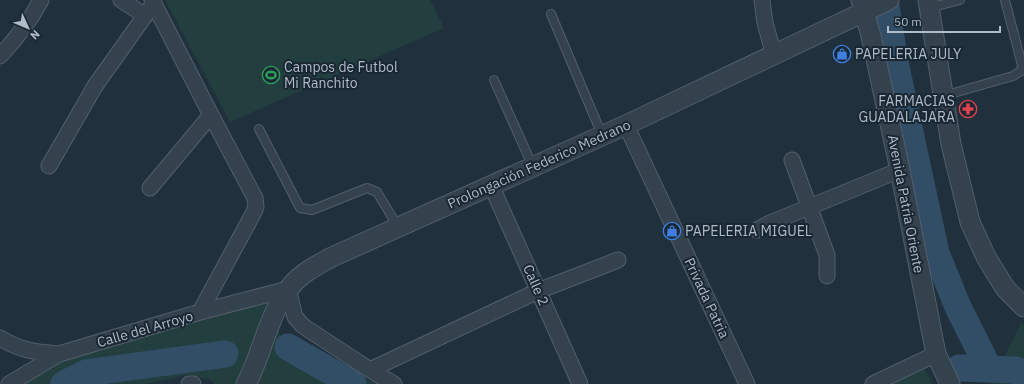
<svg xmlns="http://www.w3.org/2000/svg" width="1024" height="384" font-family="'IBM Plex Sans',sans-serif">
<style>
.green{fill:#223e3e}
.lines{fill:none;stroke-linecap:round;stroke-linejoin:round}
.river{stroke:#324e67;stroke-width:27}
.service-casing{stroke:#525f6b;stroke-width:10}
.minor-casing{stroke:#525f6b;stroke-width:17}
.tertiary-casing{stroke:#525f6b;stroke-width:21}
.service{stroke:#34424d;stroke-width:8}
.minor{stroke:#34424d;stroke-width:15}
.tertiary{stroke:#34424d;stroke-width:19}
.labels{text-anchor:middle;stroke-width:4;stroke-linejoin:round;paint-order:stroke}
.poi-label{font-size:14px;fill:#afbcc9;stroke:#192732;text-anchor:start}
.street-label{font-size:14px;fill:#afbcc9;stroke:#192732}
</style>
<rect width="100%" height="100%" fill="#20303d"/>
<!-- green -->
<path class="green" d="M 165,0 L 430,0 L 444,28 L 230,122 Z
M 264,299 L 281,336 L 376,384 L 214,384 L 211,380 L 188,375 L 146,384 L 23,384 L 66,358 Z
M 1021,323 L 1024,326 L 1024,384 L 991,384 Z
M 924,366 L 932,384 L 885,384 Z"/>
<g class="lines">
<!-- river -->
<path class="river" d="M 885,0 L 895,62 L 936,253 L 958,307 L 989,369
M 288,347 L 353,384
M 959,368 L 1016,370 L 1024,377
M 64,384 L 86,373 L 225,354"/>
<defs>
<path id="service" d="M 929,8 L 960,0
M 551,14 L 602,135
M 494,80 L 533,167
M 943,96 L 1013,76 L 1021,71 L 1022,65 L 1005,0
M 259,129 L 300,208 L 312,210 L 367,188 L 377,192 L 398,227"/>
<path id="minor" d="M 121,0 L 144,15
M 152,0 L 211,115 L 255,198 L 256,207 L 254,212 L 200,312
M 762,0 L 765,23 L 774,55
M 0,56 C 16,39 30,21 41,0
M 626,125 L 747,384
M 792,160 L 827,255 L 827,276
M 49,166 L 95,86 L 154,3
M 491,185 L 580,384
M 150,188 L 211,115
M 757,230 L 770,223 L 900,170
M 0,338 C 21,351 35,352 59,354
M 370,370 L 538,291 L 618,260
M 9,384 L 59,354 L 200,312 L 288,289 L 295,317 L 303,326 L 370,370 L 394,384
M 189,384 L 193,384
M 873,384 L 936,354"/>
<path id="tertiary" d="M 861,0 L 871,36 L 900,170 L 936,354 L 950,384
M 928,0 L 951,144 L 970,222 L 986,257 L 1005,288 L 1024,307
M 246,384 C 265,350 270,297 305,273 C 313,267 323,262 332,257 L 626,125 L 889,0"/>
</defs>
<!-- service casing -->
<use href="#service" class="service-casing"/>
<!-- minor casing -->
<use href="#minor" class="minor-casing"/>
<!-- tertiary casing -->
<use href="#tertiary" class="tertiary-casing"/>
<!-- service -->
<use href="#service" class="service"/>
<!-- minor -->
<use href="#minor" class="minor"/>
<!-- tertiary -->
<use href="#tertiary" class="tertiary"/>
</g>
<!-- icons -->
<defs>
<symbol id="shop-ring" viewBox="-11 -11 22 22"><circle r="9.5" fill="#192732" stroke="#3f7fe0" stroke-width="1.5"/><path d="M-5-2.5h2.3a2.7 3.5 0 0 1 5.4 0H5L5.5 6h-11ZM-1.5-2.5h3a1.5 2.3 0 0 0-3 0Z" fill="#3f7fe0"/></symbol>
<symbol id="stadium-ring" viewBox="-11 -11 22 22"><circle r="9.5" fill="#192732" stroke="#2e9e5b" stroke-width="1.5"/><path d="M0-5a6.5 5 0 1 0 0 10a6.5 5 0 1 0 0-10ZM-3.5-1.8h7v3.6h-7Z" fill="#2e9e5b"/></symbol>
<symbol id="pharmacy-ring" viewBox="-11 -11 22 22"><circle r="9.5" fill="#192732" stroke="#e0444e" stroke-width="1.5"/><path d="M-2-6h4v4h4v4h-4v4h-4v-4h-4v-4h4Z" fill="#e0444e"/></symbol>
</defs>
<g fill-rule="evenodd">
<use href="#shop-ring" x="832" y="44" width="20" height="20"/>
<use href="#stadium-ring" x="261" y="65" width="20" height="20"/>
<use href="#pharmacy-ring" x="958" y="99" width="20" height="20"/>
<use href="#shop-ring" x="662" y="221" width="20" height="20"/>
</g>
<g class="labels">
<!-- poi labels -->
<g class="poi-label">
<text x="855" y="59">PAPELERIA JULY</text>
<text x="284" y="72">Campos de Futbol<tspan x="284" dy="16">Mi Ranchito</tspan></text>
<text x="955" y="106" text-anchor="end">FARMACIAS<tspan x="955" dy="16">GUADALAJARA</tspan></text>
<text x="685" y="236">PAPELERIA MIGUEL</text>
</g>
<!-- street labels -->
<g class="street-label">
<text transform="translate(539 164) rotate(-24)" y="5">Prolongación Federico Medrano</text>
<text transform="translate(906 204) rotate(79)" y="5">Avenida Patria Oriente</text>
<text transform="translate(536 285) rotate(66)" y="5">Calle 2</text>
<text transform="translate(707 298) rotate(65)" y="5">Privada Patria</text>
<text transform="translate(145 329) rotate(-16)" y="5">Calle del Arroyo</text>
</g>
</g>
<!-- north arrow -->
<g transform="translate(28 28) rotate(134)" stroke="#192732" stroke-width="3" paint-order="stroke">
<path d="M0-3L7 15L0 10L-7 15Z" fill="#afbcc9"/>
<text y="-6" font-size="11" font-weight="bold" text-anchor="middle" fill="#afbcc9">N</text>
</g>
<!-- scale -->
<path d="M888 26v6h112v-6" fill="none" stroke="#afbcc9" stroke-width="2"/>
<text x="894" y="26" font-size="12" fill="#afbcc9" stroke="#192732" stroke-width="3" paint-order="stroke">50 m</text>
</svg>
